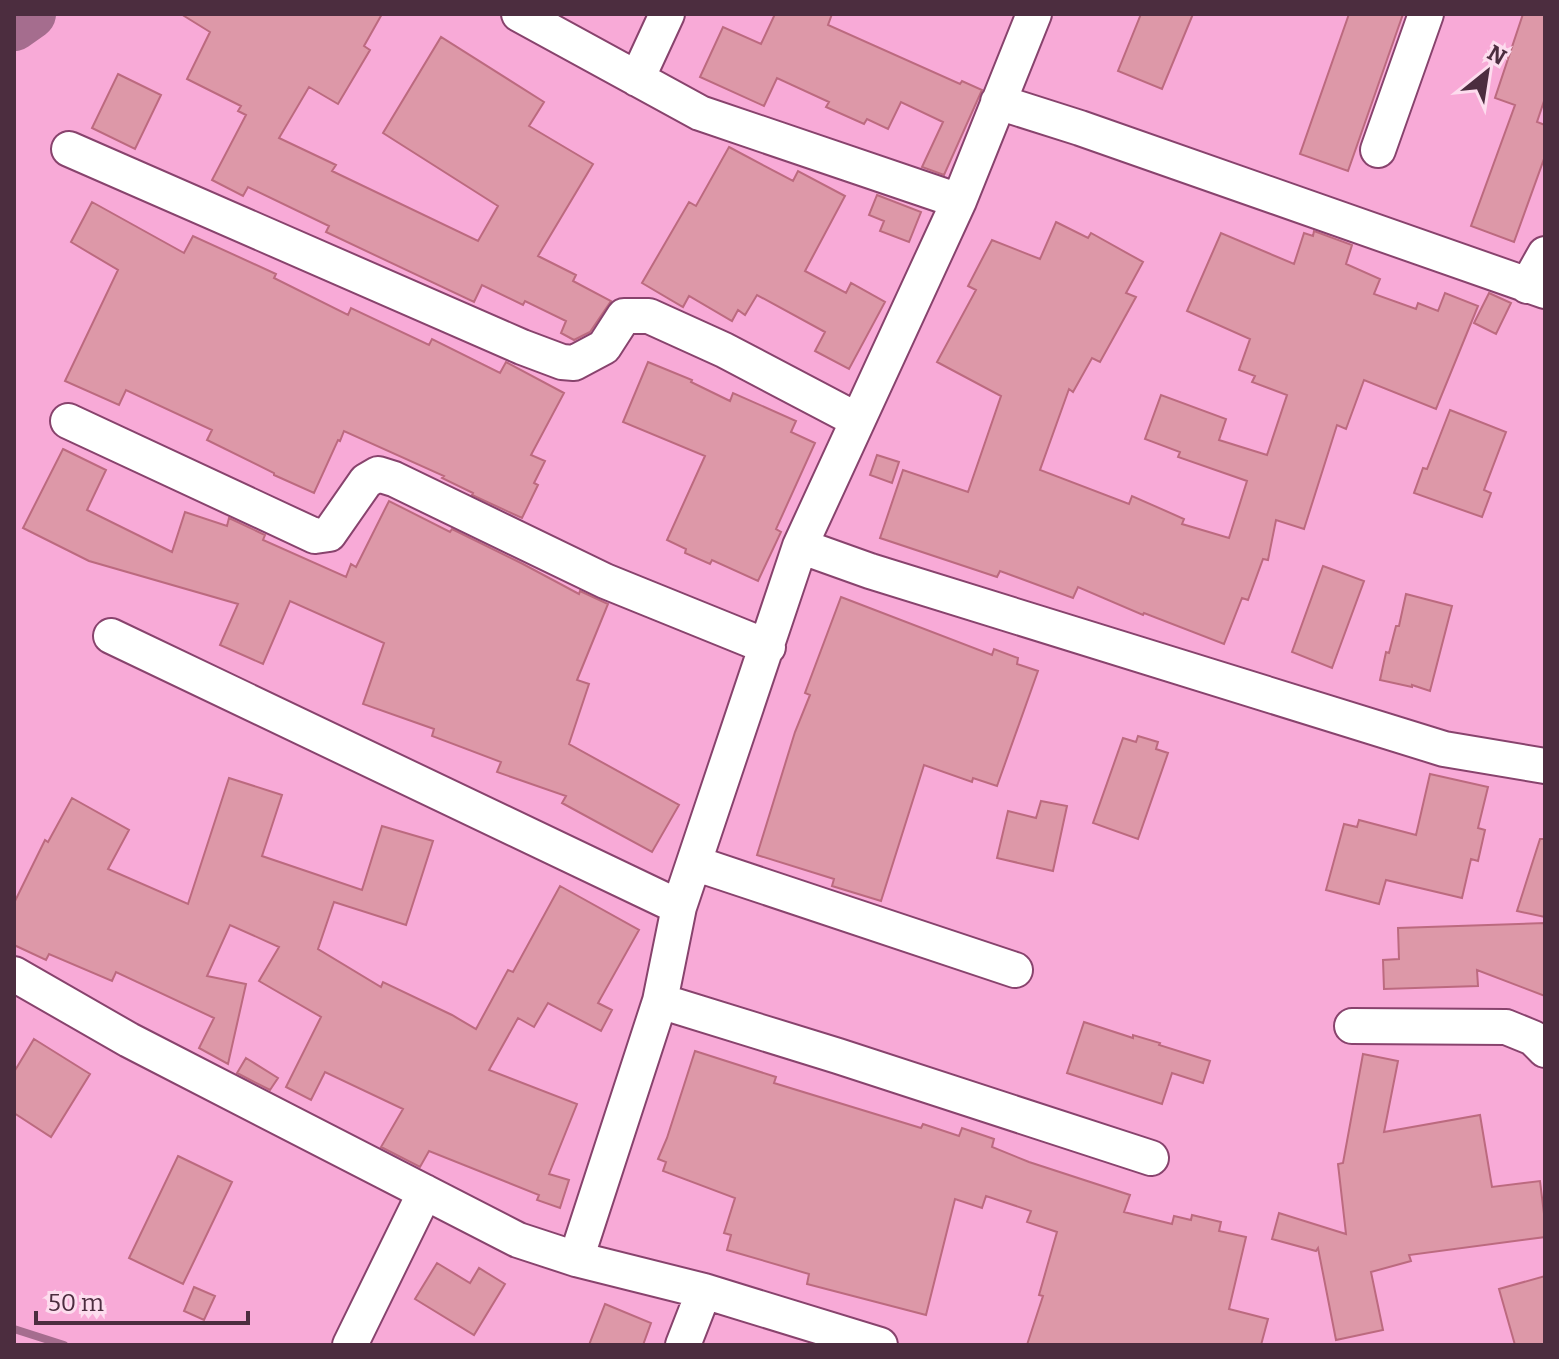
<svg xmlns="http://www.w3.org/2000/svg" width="1559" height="1359" font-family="Bitter,serif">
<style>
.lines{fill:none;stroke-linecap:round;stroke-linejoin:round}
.stream{stroke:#a56d8e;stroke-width:8}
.river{stroke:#a56d8e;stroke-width:50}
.building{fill:#dd98a8;stroke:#bc6a7f;stroke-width:2}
.minor-casing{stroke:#88436d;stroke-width:38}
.minor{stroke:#fff;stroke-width:34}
</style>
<rect width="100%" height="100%" fill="#f8aad7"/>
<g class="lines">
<!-- stream -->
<path class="stream" d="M 14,1329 L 64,1345"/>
<!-- river -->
<path class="river" d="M 14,26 L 31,14"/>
</g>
<!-- building -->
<path class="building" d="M 181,14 L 382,14 L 364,46 L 370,50 L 338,104 L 309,87 L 279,138 L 336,165 L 332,171 L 478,241 L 498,206 L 383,133 L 441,37 L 544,102 L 529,126 L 593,164 L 538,256 L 576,275 L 573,281 L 611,301 L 590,332 L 574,340 L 561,333 L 566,321 L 525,301 L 523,305 L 482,285 L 474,302 L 326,232 L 329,226 L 248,187 L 243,196 L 212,180 L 246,115 L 238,111 L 241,106 L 187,79 L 210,32 Z
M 775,14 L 832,14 L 828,25 L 960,84 L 962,81 L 982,90 L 944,175 L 922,167 L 943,122 L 901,102 L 888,129 L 867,119 L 864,124 L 826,107 L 829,102 L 777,78 L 764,106 L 700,77 L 723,27 L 761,44 Z
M 1141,14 L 1193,14 L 1162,89 L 1118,71 Z
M 1349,14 L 1403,14 L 1348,171 L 1300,154 Z
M 1523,14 L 1545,14 L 1545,98 L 1537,122 L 1545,125 L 1545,156 L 1514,242 L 1471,226 L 1515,105 L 1495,98 Z
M 118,74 L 161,95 L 135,149 L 92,128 Z
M 729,147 L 793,181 L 798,171 L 845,196 L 805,271 L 846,293 L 851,283 L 885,302 L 849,369 L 815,351 L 825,332 L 757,295 L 745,315 L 738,310 L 732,321 L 689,296 L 683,307 L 642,283 L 689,202 L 696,206 Z
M 877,195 L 921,212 L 909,242 L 880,231 L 884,221 L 869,215 Z
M 92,202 L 184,253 L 193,236 L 276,274 L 274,278 L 348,315 L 351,308 L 429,345 L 432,339 L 500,373 L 506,362 L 564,393 L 531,455 L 545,461 L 534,483 L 538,485 L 522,518 L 472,495 L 473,493 L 442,478 L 444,476 L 344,431 L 340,441 L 338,440 L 314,493 L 274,475 L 274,473 L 207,440 L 212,430 L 126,390 L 119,405 L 65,381 L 118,270 L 71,242 Z
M 1056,222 L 1088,238 L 1091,233 L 1143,262 L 1126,293 L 1136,297 L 1100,362 L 1092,358 L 1073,392 L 1069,389 L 1040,470 L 1129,504 L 1132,496 L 1184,519 L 1182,524 L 1229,538 L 1247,481 L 1178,457 L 1180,452 L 1145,439 L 1161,395 L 1226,419 L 1219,440 L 1267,455 L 1287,395 L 1252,382 L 1255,376 L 1239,370 L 1250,339 L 1187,311 L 1221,233 L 1294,264 L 1304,233 L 1313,236 L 1314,231 L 1352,245 L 1346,264 L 1380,279 L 1374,294 L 1416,309 L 1418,303 L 1438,311 L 1445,293 L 1478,306 L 1436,409 L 1364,380 L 1346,429 L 1337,425 L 1304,529 L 1276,520 L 1268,560 L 1263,559 L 1248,600 L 1242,598 L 1224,644 L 1144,613 L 1143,615 L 1078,587 L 1073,598 L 1000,571 L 997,577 L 880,538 L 903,470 L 968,492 L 1001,396 L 937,362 L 976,290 L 968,286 L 992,240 L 1040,259 Z
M 1489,293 L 1511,303 L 1496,334 L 1474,323 Z
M 648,362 L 692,380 L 691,382 L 730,401 L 733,393 L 796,421 L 791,432 L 815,443 L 776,529 L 781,532 L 758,581 L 712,560 L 710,564 L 685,553 L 686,549 L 667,540 L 705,456 L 623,422 Z
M 1450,410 L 1506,432 L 1484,490 L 1491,493 L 1482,517 L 1414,493 L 1423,468 L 1427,469 Z
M 63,449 L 106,470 L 87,510 L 172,552 L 185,512 L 227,526 L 229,518 L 265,535 L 263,540 L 346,577 L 351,564 L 356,567 L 389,501 L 450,532 L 452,529 L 523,564 L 579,594 L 580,591 L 608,604 L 577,680 L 589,684 L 569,744 L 679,805 L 652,852 L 562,803 L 566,796 L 497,772 L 501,762 L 432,736 L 434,729 L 363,704 L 384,643 L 290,601 L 263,664 L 220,645 L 238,604 L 89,561 L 23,528 Z
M 877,455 L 899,462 L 892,483 L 870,475 Z
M 1323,566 L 1364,581 L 1332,668 L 1292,652 Z
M 1406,594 L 1452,606 L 1430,691 L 1412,685 L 1412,687 L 1380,680 L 1386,652 L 1389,653 L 1396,626 L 1399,626 Z
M 841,597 L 992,655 L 994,649 L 1018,658 L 1017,664 L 1038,671 L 997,786 L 973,778 L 972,782 L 924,765 L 881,901 L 832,886 L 834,879 L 757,855 L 795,732 L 810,695 L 805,693 Z
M 1138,736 L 1158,742 L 1156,749 L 1168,753 L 1138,839 L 1093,823 L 1123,738 L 1136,742 Z
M 1430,774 L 1488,787 L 1478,828 L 1485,830 L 1478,861 L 1471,859 L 1462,898 L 1386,880 L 1379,904 L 1326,890 L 1344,824 L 1357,827 L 1359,820 L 1416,835 Z
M 229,778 L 282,795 L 262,856 L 362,890 L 382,826 L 433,841 L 406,925 L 334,902 L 318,949 L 381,987 L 383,982 L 452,1015 L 476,1029 L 508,970 L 513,972 L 560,886 L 639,930 L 598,1003 L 612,1010 L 601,1031 L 548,1003 L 534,1027 L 518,1018 L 489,1070 L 577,1104 L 549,1174 L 569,1180 L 560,1208 L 537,1200 L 539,1195 L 429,1151 L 420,1167 L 381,1147 L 403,1109 L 325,1072 L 311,1100 L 286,1087 L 321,1017 L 259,981 L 279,947 L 230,925 L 207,976 L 246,984 L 228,1064 L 199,1048 L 214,1018 L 116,972 L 112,981 L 49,954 L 46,960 L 14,945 L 14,903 L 45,840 L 48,842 L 72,798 L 129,830 L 108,869 L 188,904 Z
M 1041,801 L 1067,806 L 1053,871 L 997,858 L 1008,811 L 1036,818 Z
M 1540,839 L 1545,839 L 1545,917 L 1517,911 Z
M 1545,923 L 1545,996 L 1477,970 L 1478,986 L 1384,989 L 1383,960 L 1399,959 L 1398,928 Z
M 1084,1022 L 1133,1038 L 1133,1035 L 1160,1043 L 1159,1045 L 1210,1061 L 1203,1083 L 1172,1073 L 1162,1104 L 1067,1073 Z
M 34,1039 L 90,1074 L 51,1137 L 14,1113 L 14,1072 Z
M 695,1051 L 776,1077 L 774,1083 L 921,1128 L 923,1124 L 959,1136 L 962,1128 L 994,1139 L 992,1147 L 1029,1162 L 1130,1195 L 1124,1212 L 1172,1224 L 1174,1216 L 1191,1220 L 1192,1215 L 1221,1222 L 1219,1231 L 1246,1237 L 1229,1309 L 1268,1319 L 1261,1345 L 1027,1345 L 1043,1296 L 1039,1295 L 1057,1232 L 1027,1222 L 1031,1211 L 986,1196 L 982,1208 L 955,1199 L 926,1315 L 807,1284 L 809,1274 L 727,1250 L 731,1235 L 724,1233 L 735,1198 L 663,1171 L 666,1162 L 658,1159 L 667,1138 Z
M 1363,1054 L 1398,1061 L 1384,1132 L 1480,1115 L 1492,1187 L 1540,1181 L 1545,1222 L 1545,1237 L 1409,1255 L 1411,1261 L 1371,1272 L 1383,1330 L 1336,1340 L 1318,1248 L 1316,1251 L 1272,1239 L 1279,1213 L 1346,1234 L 1338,1164 L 1343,1163 Z
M 246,1058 L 278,1078 L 270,1090 L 237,1073 Z
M 178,1156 L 232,1182 L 183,1284 L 129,1258 Z
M 437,1263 L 470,1283 L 479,1268 L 505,1284 L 474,1335 L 415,1299 Z
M 1545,1276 L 1545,1345 L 1515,1345 L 1499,1289 Z
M 194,1287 L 215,1296 L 204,1320 L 184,1311 Z
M 605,1304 L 651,1323 L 643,1345 L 589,1345 Z"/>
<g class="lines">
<defs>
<path id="minor" d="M 519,14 L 700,113 L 959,201
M 637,79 L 667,14
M 998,102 L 1080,128 L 1545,291
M 69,149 L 522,347 L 562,362 L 574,363 L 604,347 L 624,316 L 649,316 L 724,350 L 857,420
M 1378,150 L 1426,14
M 1527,286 L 1545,254
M 68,421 L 315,536 L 329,534 L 366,481 L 378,474 L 394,479 L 605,581 L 768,647
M 800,546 L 870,571 L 1444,749 L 1545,766
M 111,636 L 679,907
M 694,863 L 1015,970
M 14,974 L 129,1040 L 518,1240 L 576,1259 L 704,1291 L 880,1345
M 660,1001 L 838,1056 L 1151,1158
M 1352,1026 L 1506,1027 L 1533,1038 L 1545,1050
M 576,1259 L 660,1001 L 679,907 L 800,546 L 959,201 L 1034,14
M 350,1345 L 425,1192
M 683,1345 L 704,1291"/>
</defs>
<!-- minor casing -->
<use href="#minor" class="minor-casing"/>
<!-- minor -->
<use href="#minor" class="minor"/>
</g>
<!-- border -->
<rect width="1559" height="1359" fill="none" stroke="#4c2d3f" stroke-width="32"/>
<!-- north arrow -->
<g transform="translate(1487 72) rotate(30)" stroke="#fddcee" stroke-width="6" paint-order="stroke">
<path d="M0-6L14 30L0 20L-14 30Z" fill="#4c2d3f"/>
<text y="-12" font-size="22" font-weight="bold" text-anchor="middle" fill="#4c2d3f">N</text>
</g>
<!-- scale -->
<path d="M36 1311v12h212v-12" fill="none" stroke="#4c2d3f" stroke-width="4"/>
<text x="48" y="1311" font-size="24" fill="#4c2d3f" stroke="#fddcee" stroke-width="6" paint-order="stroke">50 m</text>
</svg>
